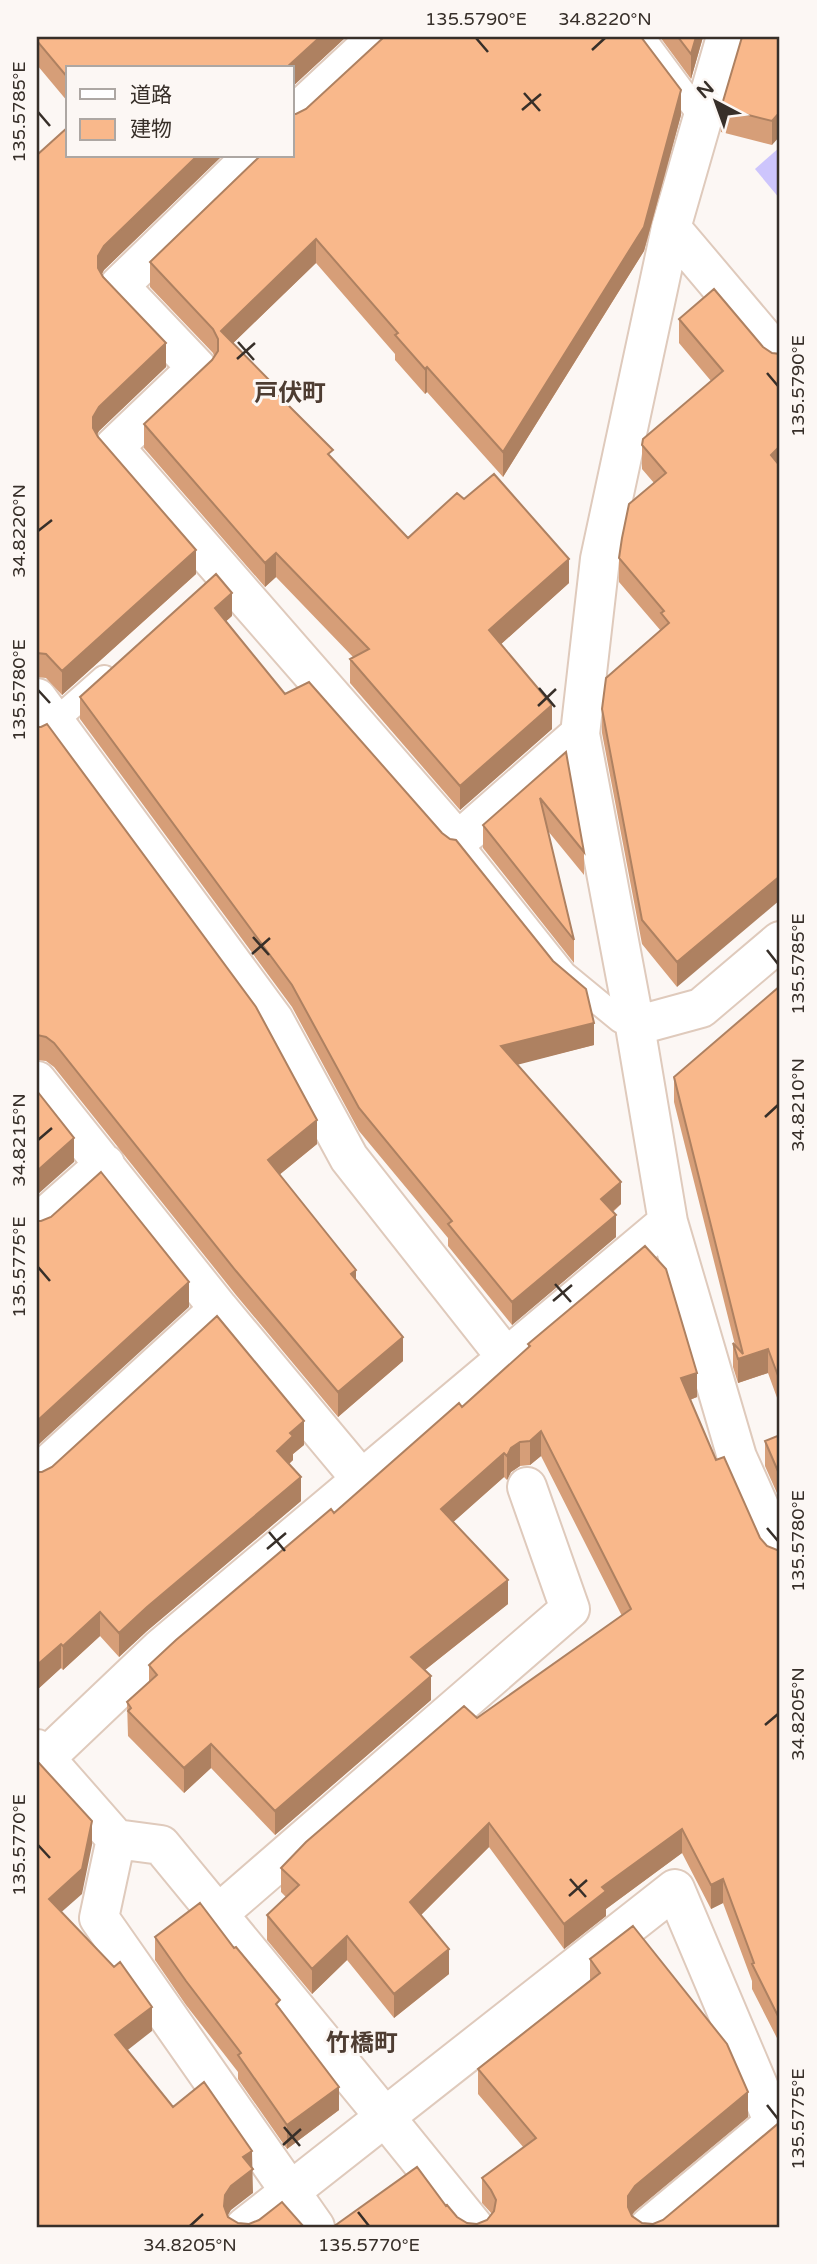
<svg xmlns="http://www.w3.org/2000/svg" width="817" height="2264" font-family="'Varela Round','Noto Sans JP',sans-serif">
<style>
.green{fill:#cdc5fc}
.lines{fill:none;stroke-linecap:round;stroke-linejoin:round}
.lane-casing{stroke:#dfcabc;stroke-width:28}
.street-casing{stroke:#dfcabc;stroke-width:42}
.lane{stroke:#fff;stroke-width:24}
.street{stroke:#fff;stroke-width:38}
.wall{fill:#d69e78}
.shaded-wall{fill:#ae8161}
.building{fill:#f9b88b;stroke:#ae8161;stroke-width:2}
.ticks{fill:none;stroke:#372f29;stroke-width:2.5}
.labels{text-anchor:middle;stroke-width:6;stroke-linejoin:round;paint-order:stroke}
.neighbourhood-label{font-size:24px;font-weight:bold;fill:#4e3d32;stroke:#fcf7f4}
.neatline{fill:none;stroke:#372f29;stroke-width:2.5}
.ticks-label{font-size:18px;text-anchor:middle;fill:#372f29}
</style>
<rect width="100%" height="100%" fill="#fcf7f4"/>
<!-- green -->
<path class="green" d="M 780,147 L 780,199 L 755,169 Z"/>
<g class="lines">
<defs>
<path id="lane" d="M 642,37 L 702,118
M 37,737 L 104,678
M 458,841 L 564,974 L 620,1020 L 635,1026"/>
<path id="street" d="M 726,37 L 671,228 L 600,559 L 580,734 L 635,1026 L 668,1222 L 737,1457 L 780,1553
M 292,117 L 378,37
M 253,156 L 119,286 L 197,368 L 114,447 L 458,841 L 580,734
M 671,228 L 780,357
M 37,698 L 274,1020 L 349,1158 L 506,1357
M 635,1026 L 701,1008 L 780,941
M 37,1081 L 219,1309 L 362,1480
M 37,1224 L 105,1164
M 37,1475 L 219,1309
M 37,1749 L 116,1839 L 161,1845 L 385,2117 L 474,2227
M 37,1766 L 161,1648 L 668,1222
M 116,1839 L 99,1918 L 315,2227
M 218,1914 L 570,1609 L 527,1487
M 245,2227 L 675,1889 L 774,2123 L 649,2227"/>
</defs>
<!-- lane casing -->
<use href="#lane" class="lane-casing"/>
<!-- street casing -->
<use href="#street" class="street-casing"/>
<!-- lane -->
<use href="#lane" class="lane"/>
<!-- street -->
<use href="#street" class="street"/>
</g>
<!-- wall -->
<path class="wall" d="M 37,37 L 346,37 L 292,87 L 292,68 L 68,68 L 68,102 L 37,65 Z
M 660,37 L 703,37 L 691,79 Z
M 780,37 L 772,145 L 721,132 L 721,108 Z
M 681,115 L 644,251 L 503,477 L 427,392 L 425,394 L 395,360 L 395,354 L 316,263 L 233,343 L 333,459 L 408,538 L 569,583 L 501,644 L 552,729 L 460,810 L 350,683 L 350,659 L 353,657 L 276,577 L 265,587 L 144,448 L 144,424 L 212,360 L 214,356 L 213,353 L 150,287 L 150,262 Z
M 37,155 L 222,156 L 104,270 L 102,274 L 166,367 L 99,431 L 97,435 L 196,574 L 62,695 L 46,678 L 37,677 Z
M 679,319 L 763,347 L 772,353 L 677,987 L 642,944 L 602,733 L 602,709 L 661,631 L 619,582 L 619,558 L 654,483 L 642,469 L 642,445 L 711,381 L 679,343 Z
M 232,616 L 226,621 L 285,694 L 594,1045 L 517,1064 L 621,1204 L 613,1212 L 616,1237 L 512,1325 L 448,1246 L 448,1238 L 359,1131 L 292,1007 L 80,719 L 80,697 Z
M 37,727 L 317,1144 L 279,1175 L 356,1281 L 403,1361 L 338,1417 L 236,1295 L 54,1067 L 46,1061 L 37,1060 Z
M 566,752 L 584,852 L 584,875 L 548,831 L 574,940 L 574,963 L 483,848 L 483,825 Z
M 780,986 L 780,1406 L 768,1373 L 738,1383 L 733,1367 L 733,1343 L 735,1345 L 674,1102 L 674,1077 Z
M 528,1344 L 697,1397 L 690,1400 L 716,1460 L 760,1538 L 767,1546 L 777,1550 L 780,1550 L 780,2044 L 752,1989 L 752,1981 L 723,1903 L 711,1909 L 682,1853 L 606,1909 L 606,1916 L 564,1949 L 489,1847 L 421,1915 L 449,1974 L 394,2018 L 347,1960 L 312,1994 L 267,1940 L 267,1915 L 286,1897 L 281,1892 L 281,1868 L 477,1718 L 622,1616 L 541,1456 L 530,1465 L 520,1466 L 511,1472 L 507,1480 L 504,1477 L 453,1522 L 508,1604 L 425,1670 L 431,1700 L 275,1835 L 211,1768 L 184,1793 L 128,1736 L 127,1702 L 149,1682 L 149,1665 L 462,1407 L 528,1348 Z
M 780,1435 L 780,1500 L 765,1466 L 765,1441 Z
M 304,1445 L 293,1454 L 293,1460 L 289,1464 L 301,1501 L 147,1631 L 119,1657 L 100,1636 L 63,1670 L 61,1668 L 37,1690 L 37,1472 Z
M 155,1937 L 280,2008 L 339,2110 L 287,2149 L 238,2079 L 238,2072 L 186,2005 L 155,1960 Z
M 590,1959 L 748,2117 L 635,2211 L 631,2215 L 642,2223 L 653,2224 L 663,2220 L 780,2227 L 333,2227 L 446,2206 L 457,2217 L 467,2223 L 477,2224 L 487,2220 L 492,2214 L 482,2203 L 482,2178 L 524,2148 L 478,2094 L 478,2069 L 590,1982 Z"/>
<!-- shaded-wall -->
<path class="shaded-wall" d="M 320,37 L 346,37 L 292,87 L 292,68 L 286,68 Z
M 696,37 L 703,37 L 691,79 L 691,54 Z
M 681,90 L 681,115 L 644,251 L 503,477 L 503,452 Z
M 780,112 L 780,136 L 772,145 L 772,121 Z
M 197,156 L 222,156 L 104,270 L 98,281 L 98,256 L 104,246 Z
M 316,239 L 316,263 L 221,355 L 221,331 Z
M 166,343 L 166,367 L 99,431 L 93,441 L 93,417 L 99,407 Z
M 427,367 L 427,392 L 425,394 L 425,369 Z
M 780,446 L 780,471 L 771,455 Z
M 196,550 L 196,574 L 62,695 L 62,671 Z
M 276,553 L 276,577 L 265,587 L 265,563 Z
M 569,559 L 569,583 L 489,655 L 489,630 Z
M 232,593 L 232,616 L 215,631 L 215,608 Z
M 552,705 L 552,729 L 460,810 L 460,786 Z
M 780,876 L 780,900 L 677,987 L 677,962 Z
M 594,1023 L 594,1045 L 501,1069 L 501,1046 Z
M 317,1120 L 317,1144 L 268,1184 L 268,1160 Z
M 74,1138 L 74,1162 L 37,1195 L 37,1171 Z
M 621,1182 L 621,1204 L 601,1221 L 601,1199 Z
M 616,1215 L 616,1237 L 512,1325 L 512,1302 Z
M 356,1270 L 356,1294 L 351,1274 Z
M 189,1282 L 189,1307 L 37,1446 L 37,1421 Z
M 403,1337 L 403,1361 L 338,1417 L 338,1392 Z
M 768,1349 L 768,1373 L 738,1383 L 738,1359 Z
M 697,1373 L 697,1397 L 681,1403 L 681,1378 Z
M 304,1421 L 304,1445 L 293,1454 L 293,1460 L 277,1475 L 277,1451 L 290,1433 Z
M 541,1431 L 541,1456 L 530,1465 L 530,1441 Z
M 520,1442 L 520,1466 L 511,1472 L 507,1480 L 507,1456 L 511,1448 Z
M 504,1453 L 504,1477 L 441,1533 L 441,1509 Z
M 301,1477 L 301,1501 L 147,1631 L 119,1657 L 119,1633 L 147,1607 Z
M 508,1580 L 508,1604 L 411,1681 L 411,1657 Z
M 100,1612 L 100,1636 L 63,1670 L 63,1646 Z
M 61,1644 L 61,1668 L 37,1690 L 37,1665 Z
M 431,1676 L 431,1700 L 275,1835 L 275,1811 Z
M 211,1744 L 211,1768 L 184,1793 L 184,1768 Z
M 92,1821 L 92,1845 L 82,1894 L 49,1923 L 49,1899 Z
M 489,1823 L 489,1847 L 410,1926 L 410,1902 Z
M 682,1829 L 682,1853 L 606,1909 L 606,1916 L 564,1949 L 564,1924 L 602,1887 Z
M 723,1879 L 723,1903 L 711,1909 L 711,1885 Z
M 347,1936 L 347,1960 L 312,1994 L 312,1969 Z
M 449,1949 L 449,1974 L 394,2018 L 394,1994 Z
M 152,2007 L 152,2031 L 115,2060 L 115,2035 Z
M 339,2087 L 339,2110 L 287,2149 L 287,2125 Z
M 748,2092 L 748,2117 L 635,2211 L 628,2220 L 628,2227 L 628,2196 L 635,2186 Z
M 252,2151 L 253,2193 L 231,2210 L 225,2220 L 224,2206 L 225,2195 L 243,2157 Z"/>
<!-- building -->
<path class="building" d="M 37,37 L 320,37 L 286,68 L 68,68 L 68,78 L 37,41 Z
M 384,37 L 641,37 L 681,90 L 644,227 L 503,452 L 427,367 L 425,369 L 395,335 L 398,333 L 316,239 L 221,331 L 277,388 L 274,391 L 333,450 L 328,454 L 408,538 L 457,493 L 464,499 L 494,474 L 569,559 L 489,630 L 552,705 L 460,786 L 350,659 L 369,649 L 276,553 L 265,563 L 144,424 L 212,360 L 218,351 L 218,339 L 213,329 L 150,262 L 260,156 L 292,156 L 292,114 L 296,114 L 306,109 Z
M 678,37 L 696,37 L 691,54 Z
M 742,37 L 780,37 L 780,112 L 772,121 L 721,108 Z
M 68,127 L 68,156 L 197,156 L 104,246 L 98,256 L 98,268 L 103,277 L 166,343 L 99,407 L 93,417 L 93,428 L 98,437 L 196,550 L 62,671 L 46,654 L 37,653 L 37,155 Z
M 714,289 L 763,347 L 772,353 L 780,354 L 780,446 L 771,455 L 780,466 L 780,876 L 677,962 L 642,920 L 602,709 L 606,678 L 669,623 L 661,613 L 664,611 L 619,558 L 622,538 L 629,504 L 666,473 L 642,445 L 643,439 L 723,371 L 679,319 Z
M 216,574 L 232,593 L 215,608 L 285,694 L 309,682 L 442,833 L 450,839 L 456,840 L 553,961 L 586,989 L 594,1023 L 501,1046 L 621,1182 L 601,1199 L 616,1215 L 512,1302 L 448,1224 L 452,1221 L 359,1108 L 292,985 L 80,697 Z
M 47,724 L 256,1007 L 317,1120 L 268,1160 L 356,1270 L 351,1274 L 403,1337 L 338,1392 L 236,1271 L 54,1043 L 46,1037 L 37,1035 L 37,727 L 41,727 Z
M 566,752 L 584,852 L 540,798 L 574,940 L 483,825 Z
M 780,986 L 780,1381 L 768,1349 L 738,1359 L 733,1343 L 743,1354 L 674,1077 Z
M 37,1091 L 74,1138 L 37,1171 Z
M 101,1172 L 189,1282 L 37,1421 L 37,1221 L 41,1221 L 51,1217 Z
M 645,1246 L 666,1269 L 697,1373 L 681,1378 L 716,1460 L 724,1457 L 760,1538 L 767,1546 L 777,1550 L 780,1550 L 780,2020 L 752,1964 L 754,1963 L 723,1879 L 711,1885 L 682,1829 L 602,1887 L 606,1891 L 564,1924 L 489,1823 L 410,1902 L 449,1949 L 394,1994 L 347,1936 L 312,1969 L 267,1915 L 299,1885 L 281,1868 L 306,1842 L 464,1706 L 477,1718 L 631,1609 L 541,1431 L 530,1441 L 520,1442 L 511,1448 L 507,1456 L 504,1453 L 441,1509 L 508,1580 L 411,1657 L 431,1676 L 275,1811 L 211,1744 L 184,1768 L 128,1711 L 131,1708 L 127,1702 L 157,1675 L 149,1665 L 176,1640 L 331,1509 L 334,1513 L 459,1403 L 462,1407 L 530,1346 L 528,1344 Z
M 217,1316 L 304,1421 L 290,1433 L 293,1436 L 277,1451 L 301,1477 L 147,1607 L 119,1633 L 100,1612 L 63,1646 L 61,1644 L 37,1665 L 37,1472 L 42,1472 L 52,1467 Z
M 780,1435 L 780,1476 L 765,1441 Z
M 37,1763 L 39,1763 L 92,1821 L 82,1869 L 49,1899 L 114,1967 L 120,1962 L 152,2007 L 115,2035 L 173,2107 L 204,2082 L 252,2151 L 243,2157 L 253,2169 L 231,2186 L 225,2195 L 224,2206 L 228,2217 L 238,2223 L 249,2224 L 259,2220 L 282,2202 L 304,2227 L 37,2227 Z
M 200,1903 L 234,1948 L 236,1947 L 280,2000 L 276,2004 L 339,2087 L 287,2125 L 238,2055 L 241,2053 L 186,1981 L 155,1937 Z
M 633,1926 L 727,2044 L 748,2092 L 635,2186 L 628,2196 L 628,2207 L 632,2216 L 642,2223 L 653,2224 L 663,2220 L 780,2122 L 780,2227 L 333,2227 L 417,2167 L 446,2206 L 447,2205 L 457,2217 L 467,2223 L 477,2224 L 487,2220 L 494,2211 L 496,2200 L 491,2190 L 482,2178 L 536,2138 L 478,2069 L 600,1973 L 590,1959 Z"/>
<!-- ticks -->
<path class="ticks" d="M 476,38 L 488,52M 592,50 L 605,38M 524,93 L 540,111M 522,110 L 541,94M 38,112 L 50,126M 238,342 L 254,360M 237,359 L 255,343M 767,373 L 778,386M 38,531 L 52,520M 539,688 L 555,707M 38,690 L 50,703M 538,706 L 556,689M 253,937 L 269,955M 767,950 L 778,964M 252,954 L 270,938M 765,1117 L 778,1105M 38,1140 L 52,1128M 38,1267 L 50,1281M 555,1284 L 571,1302M 553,1301 L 572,1285M 767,1528 L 778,1541M 269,1532 L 285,1551M 267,1549 L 286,1533M 765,1725 L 778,1714M 38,1845 L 50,1858M 570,1879 L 586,1897M 569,1896 L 587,1880M 767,2105 L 778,2119M 284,2127 L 300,2146M 283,2145 L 301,2129M 358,2212 L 369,2226M 190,2226 L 203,2214"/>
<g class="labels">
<!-- neighbourhood labels -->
<g class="neighbourhood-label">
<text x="290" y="401">戸伏町</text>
<text x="362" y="2051">竹橋町</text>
</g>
</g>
<!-- border -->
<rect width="817" height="2264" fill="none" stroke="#fcf7f4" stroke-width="77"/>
<!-- legend -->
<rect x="66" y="66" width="228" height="91" fill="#fcf7f4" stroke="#ada7a3" stroke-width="2"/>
<rect x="80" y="89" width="35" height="10" fill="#ffffff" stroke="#ada7a3" stroke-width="2"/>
<text x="130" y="102" font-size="21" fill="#372f29">道路</text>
<rect x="80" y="119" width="35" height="21" fill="#f9b88b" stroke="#ada7a3" stroke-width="2"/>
<text x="130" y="136" font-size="21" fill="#372f29">建物</text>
<!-- north arrow -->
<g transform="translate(716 102) rotate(319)" stroke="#fcf7f4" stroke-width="5" paint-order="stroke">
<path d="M0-5L12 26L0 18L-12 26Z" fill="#372f29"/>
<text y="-10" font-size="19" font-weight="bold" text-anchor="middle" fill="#372f29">N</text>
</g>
<rect x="38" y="38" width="740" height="2188" class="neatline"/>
<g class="ticks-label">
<text x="476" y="25">135.5790°E</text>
<text x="605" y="25">34.8220°N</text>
<text transform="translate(19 112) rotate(-90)" y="6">135.5785°E</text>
<text transform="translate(798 386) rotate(-90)" y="6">135.5790°E</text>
<text transform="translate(19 531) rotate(-90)" y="6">34.8220°N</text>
<text transform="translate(19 690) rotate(-90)" y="6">135.5780°E</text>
<text transform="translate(798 964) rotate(-90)" y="6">135.5785°E</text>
<text transform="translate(798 1105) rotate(-90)" y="6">34.8210°N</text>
<text transform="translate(19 1140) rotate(-90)" y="6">34.8215°N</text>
<text transform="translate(19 1267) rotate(-90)" y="6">135.5775°E</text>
<text transform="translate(798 1541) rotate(-90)" y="6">135.5780°E</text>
<text transform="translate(798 1714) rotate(-90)" y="6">34.8205°N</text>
<text transform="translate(19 1845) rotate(-90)" y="6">135.5770°E</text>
<text transform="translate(798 2119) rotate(-90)" y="6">135.5775°E</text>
<text x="190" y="2251">34.8205°N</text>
<text x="369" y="2251">135.5770°E</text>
</g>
</svg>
